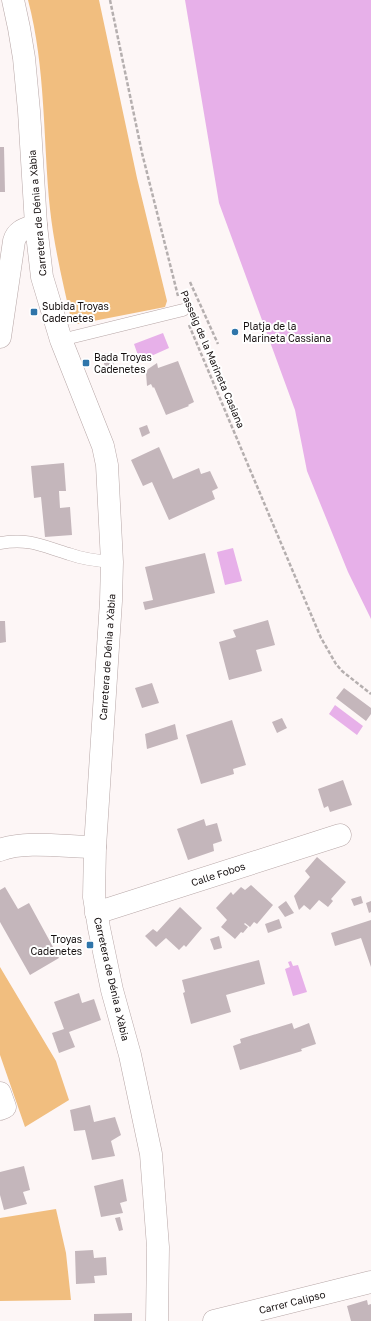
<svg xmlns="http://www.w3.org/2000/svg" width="371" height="1321" font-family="'Golos Text',sans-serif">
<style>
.forest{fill:#f1be7f}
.water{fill:#e7b0e9}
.building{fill:#c4b6bb}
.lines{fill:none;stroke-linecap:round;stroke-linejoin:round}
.lane-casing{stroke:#b7a7a7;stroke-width:13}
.street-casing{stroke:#b7a7a7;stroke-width:23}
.secondary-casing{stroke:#b7a7a7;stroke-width:23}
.path{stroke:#b5afaf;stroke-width:2.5;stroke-dasharray:4 2;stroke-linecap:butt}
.lane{stroke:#fff;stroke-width:12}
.street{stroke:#fff;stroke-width:22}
.secondary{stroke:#fff;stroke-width:22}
.poi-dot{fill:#2f75aa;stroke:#fff;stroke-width:1.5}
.labels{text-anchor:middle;stroke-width:4;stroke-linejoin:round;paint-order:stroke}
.street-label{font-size:10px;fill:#150f0f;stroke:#fff}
.poi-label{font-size:10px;fill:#150f0f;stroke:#fff;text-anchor:start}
</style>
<rect width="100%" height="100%" fill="#fdf6f6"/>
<!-- forest -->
<path class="forest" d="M 28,0 L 99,0 L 137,178 L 167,301 L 165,307 L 78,324 L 71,319 C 63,283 54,246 50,209 C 43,140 46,68 28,0 Z
M 0,967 L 56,1061 L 69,1100 L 25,1127 L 0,1055 Z
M 56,1209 L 66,1253 L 71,1300 L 0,1301 L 0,1218 Z"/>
<!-- water -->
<path class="water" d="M 185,0 L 371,0 L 371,619 L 348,572 L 307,471 L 295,410 L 219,203 Z
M 163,333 L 169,348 L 140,361 L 134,344 Z
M 233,548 L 242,581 L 225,585 L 217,552 Z
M 335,705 L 363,726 L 357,735 L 329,714 Z
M 291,961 L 293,966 L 298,965 L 307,992 L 293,996 L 285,969 L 290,967 L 288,962 Z"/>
<!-- building -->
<path class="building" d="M 0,147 L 4,147 L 5,192 L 0,192 Z
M 105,353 L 106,354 L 110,353 L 116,370 L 107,373 L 101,354 Z
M 178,361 L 194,402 L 188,405 L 189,406 L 166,415 L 154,387 L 153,388 L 151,384 L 147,386 L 146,373 L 148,369 L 157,363 L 158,368 Z
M 147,425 L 150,433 L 142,437 L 139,428 Z
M 159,447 L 173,479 L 199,468 L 201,474 L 210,471 L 218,488 L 212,491 L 215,499 L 169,520 L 152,482 L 143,486 L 131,460 Z
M 64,463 L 66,491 L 59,491 L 60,508 L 70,507 L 72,535 L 45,537 L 41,497 L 34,498 L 31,466 Z
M 205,553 L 215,593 L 145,610 L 143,602 L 153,600 L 145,567 Z
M 268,620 L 275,645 L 256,650 L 262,671 L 229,680 L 219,642 L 236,637 L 233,630 Z
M 0,621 L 5,621 L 6,642 L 0,643 Z
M 152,683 L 159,703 L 142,708 L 135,688 Z
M 344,688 L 371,708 L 371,714 L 366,721 L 336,698 Z
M 282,718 L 287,728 L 277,733 L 272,722 Z
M 232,720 L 246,765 L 233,769 L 234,774 L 201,784 L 186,735 Z
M 175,724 L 178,739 L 147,749 L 145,734 Z
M 343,780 L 352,805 L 330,812 L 328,806 L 324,808 L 318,789 Z
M 204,819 L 206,826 L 217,823 L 222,841 L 213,844 L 214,851 L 188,860 L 177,829 Z
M 317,857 L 346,882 L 331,899 L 333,901 L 328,907 L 319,900 L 310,910 L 304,905 L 299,910 L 294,896 L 310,877 L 305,871 Z
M 251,885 L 273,905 L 257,924 L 254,922 L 250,927 L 245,923 L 244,924 L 248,927 L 243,933 L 241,932 L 235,939 L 221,927 L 227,920 L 216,908 L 231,892 L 233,895 L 241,887 L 245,890 Z
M 5,887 L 18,909 L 29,903 L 59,958 L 30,975 L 0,922 L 0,890 Z
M 361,896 L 363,903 L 354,906 L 351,899 Z
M 286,901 L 294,913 L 285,917 L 278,907 Z
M 371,901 L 371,912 L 369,913 L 366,903 Z
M 180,907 L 202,928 L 186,947 L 184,945 L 179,950 L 166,938 L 156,947 L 145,936 L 153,929 L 157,932 Z
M 279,919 L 282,928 L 268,933 L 265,924 Z
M 371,920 L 371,967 L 361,938 L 335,946 L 331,933 Z
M 219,936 L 222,948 L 214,950 L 210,939 Z
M 259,960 L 265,984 L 226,995 L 231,1012 L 191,1024 L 183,993 L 185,992 L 182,980 Z
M 79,993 L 82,1003 L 94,999 L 101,1020 L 69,1032 L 75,1047 L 59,1053 L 52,1033 L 64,1029 L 54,1002 Z
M 292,1023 L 294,1029 L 309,1023 L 316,1044 L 301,1049 L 302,1051 L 240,1070 L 233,1046 L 241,1043 L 240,1039 Z
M 90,1105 L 94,1122 L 115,1117 L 121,1135 L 111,1141 L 115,1156 L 92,1160 L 85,1130 L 74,1131 L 70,1110 Z
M 24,1166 L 30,1190 L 23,1192 L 27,1204 L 4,1210 L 0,1195 L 0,1172 Z
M 123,1179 L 127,1201 L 120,1203 L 123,1213 L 101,1217 L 94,1186 Z
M 120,1217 L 123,1230 L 119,1231 L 115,1218 Z
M 93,1250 L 94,1258 L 106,1257 L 107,1275 L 94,1276 L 95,1283 L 76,1284 L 75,1251 Z
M 367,1300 L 368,1305 L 371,1304 L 371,1321 L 351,1321 L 347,1306 Z
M 132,1313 L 132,1321 L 94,1321 L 94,1314 Z"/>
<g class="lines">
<defs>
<path id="lane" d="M 61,340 L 183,310
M 0,543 C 30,538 42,546 69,554 C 83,559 98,561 112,562"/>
<path id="street" d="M 0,337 L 14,241 C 17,230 26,229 36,225
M 0,850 C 24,840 68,847 95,847
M 96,913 L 340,835
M 0,1093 L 5,1107 L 0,1109
M 214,1321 L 371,1282"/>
<path id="secondary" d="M 13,0 L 19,28 L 24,58 L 29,111 L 36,225 L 42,277 L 61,340 L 103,446 L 107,465 L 112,562 L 111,601 L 95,847 L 94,897 L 99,928 L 112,990 L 130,1055 L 151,1154 L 158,1247 L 157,1321"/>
</defs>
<!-- lane casing -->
<use href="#lane" class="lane-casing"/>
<!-- street casing -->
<use href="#street" class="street-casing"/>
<!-- secondary casing -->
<use href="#secondary" class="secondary-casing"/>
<!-- path -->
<path class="path" d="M 110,0 L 142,153 L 178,296
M 190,282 L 218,344
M 189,325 L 321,638 L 336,664 L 342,671 L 371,694"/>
<!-- lane -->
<use href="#lane" class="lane"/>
<!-- street -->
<use href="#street" class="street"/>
<!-- secondary -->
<use href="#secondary" class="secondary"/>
</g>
<!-- markers -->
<g class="poi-dot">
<rect x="30" y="308" width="8" height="8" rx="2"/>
<circle cx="235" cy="332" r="4"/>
<rect x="82" y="359" width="8" height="8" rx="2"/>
<rect x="86" y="941" width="8" height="8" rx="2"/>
</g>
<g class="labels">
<!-- street labels -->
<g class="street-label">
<text transform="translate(37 213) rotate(-95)" y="4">Carretera de Dénia a Xàbia</text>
<text transform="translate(213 359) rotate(67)" y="4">Passeig de la Marineta Casiana</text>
<text transform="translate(107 657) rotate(-86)" y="4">Carretera de Dénia a Xàbia</text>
<text transform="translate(218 874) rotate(-18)" y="4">Calle Fobos</text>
<text transform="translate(112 979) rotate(77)" y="4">Carretera de Dénia a Xàbia</text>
<text transform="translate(292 1302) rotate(-14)" y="4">Carrer Calipso</text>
</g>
<!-- poi labels -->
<g class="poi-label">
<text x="42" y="310">Subida Troyas<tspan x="42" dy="12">Cadenetes</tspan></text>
<text x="243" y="330">Platja de la<tspan x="243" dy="12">Marineta Cassiana</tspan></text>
<text x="94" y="361">Bada Troyas<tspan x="94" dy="12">Cadenetes</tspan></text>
<text x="82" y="943" text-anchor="end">Troyas<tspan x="82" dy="12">Cadenetes</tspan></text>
</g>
</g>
</svg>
